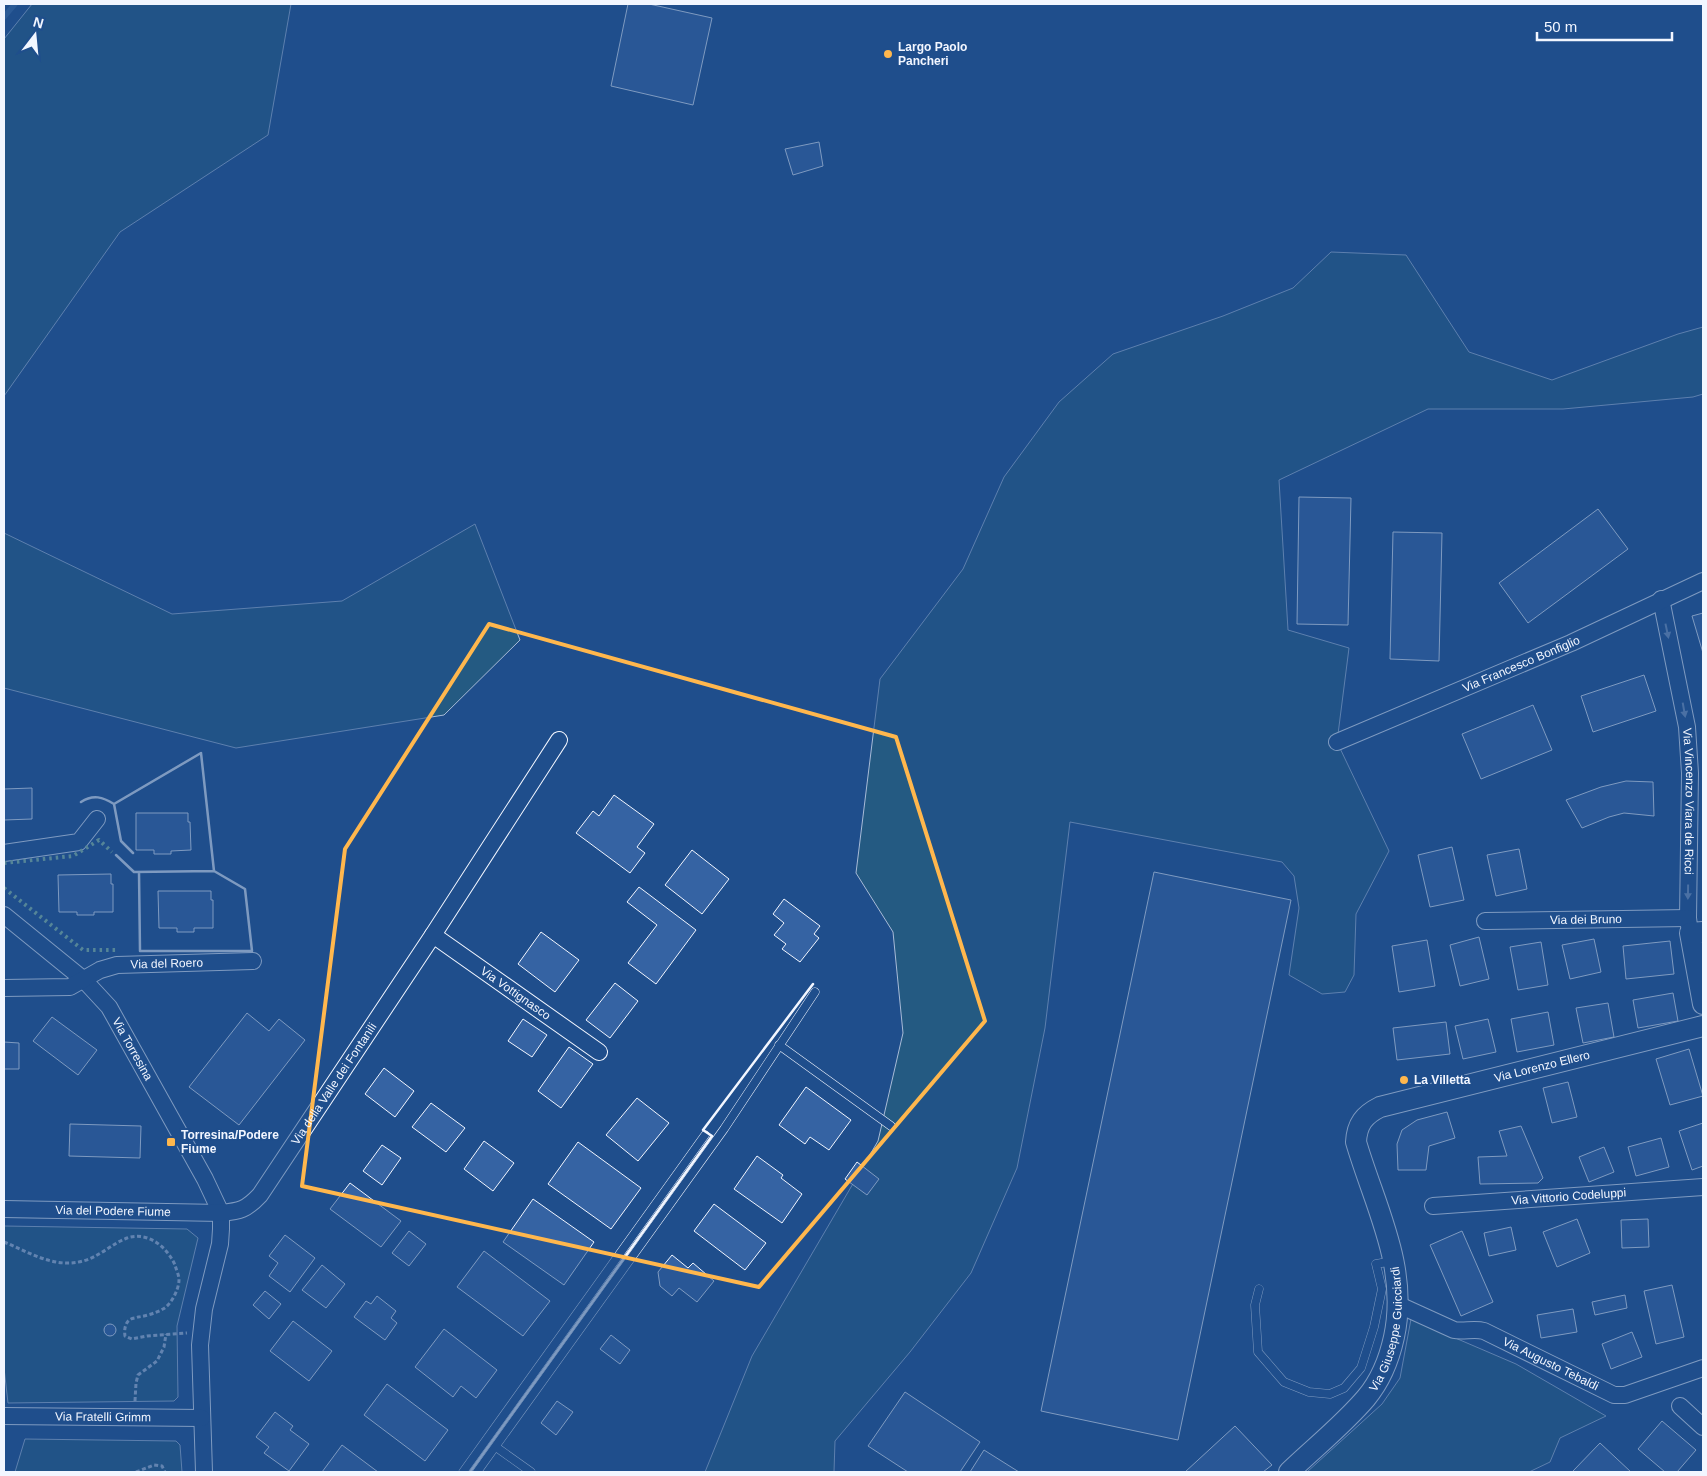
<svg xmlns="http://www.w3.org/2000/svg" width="1707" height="1476" font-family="Helvetica,sans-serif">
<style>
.green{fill:#245a82;stroke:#a8bbd7}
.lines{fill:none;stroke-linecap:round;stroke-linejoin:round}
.stream{stroke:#3b69a3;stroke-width:5.5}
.building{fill:#3563a3;stroke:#f2f6ff}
.service-casing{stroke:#f2f6ff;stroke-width:9}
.minor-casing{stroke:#f2f6ff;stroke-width:18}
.tertiary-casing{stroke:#f2f6ff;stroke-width:22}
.path{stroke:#b3c4dc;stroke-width:3;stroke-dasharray:4 2.5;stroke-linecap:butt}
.service{stroke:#1f4e8c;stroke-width:8}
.minor{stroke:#1f4e8c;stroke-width:16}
.tertiary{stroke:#1f4e8c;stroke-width:20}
.hedge{stroke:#97c8a6;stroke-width:4;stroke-dasharray:2.5 4;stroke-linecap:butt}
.wall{stroke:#f2f6ff;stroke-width:2.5}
.oneway{fill:#7e9ac0}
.marked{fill:none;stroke:#ffb74d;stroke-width:4;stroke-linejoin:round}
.poi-dot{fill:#ffb74d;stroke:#1f4e8c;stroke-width:2}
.labels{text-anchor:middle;stroke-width:4;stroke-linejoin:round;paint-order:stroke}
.poi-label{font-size:12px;font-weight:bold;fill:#f2f6ff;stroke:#1f4e8c;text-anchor:start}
.street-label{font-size:12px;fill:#f2f6ff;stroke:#1f4e8c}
</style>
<rect width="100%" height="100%" fill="#1f4e8c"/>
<!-- green -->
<path class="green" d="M 32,4 L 291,4 L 268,135 L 120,232 L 4,396 L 4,39 Z
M 1331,252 L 1406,255 L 1469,352 L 1552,380 L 1678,334 L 1703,327 L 1703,394 L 1693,397 L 1563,409 L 1428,409 L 1279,480 L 1288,630 L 1349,648 L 1337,742 L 1389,851 L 1356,914 L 1354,975 L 1345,992 L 1322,994 L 1289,975 L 1299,908 L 1294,876 L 1282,862 L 1070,822 L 1045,1028 L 1017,1168 L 971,1273 L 910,1352 L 835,1441 L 834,1472 L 705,1472 L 752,1356 L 878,1141 L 903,1033 L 893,932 L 856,873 L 880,679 L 963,569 L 1004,477 L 1059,402 L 1113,354 L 1223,316 L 1293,288 Z
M 475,524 L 520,640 L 444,715 L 236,748 L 4,688 L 4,533 L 172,614 L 342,601 Z
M 4,1226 L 187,1229 L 198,1238 L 177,1326 L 178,1397 L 174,1401 L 8,1403 L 4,1368 Z
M 1411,1319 L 1516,1364 L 1606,1416 L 1560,1438 L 1550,1462 L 1529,1472 L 1307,1472 L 1382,1404 L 1400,1378 Z
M 25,1439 L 176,1441 L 180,1445 L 182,1472 L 15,1472 Z"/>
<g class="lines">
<!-- stream -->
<path class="stream" d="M 4,17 L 15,4"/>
</g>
<!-- building -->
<path class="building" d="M 628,4 L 649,4 L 712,18 L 693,105 L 611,86 Z
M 819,142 L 823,166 L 793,175 L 785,149 Z
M 1299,497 L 1351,498 L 1348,625 L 1297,624 Z
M 1598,509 L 1628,549 L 1528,623 L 1499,583 Z
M 1393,532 L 1442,533 L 1439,661 L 1390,659 Z
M 1703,613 L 1703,653 L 1692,616 Z
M 1644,675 L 1656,711 L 1593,732 L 1581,696 Z
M 1533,705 L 1552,750 L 1481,779 L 1462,734 Z
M 1626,781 L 1653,782 L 1654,816 L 1624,813 L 1609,817 L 1582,828 L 1566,800 L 1601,787 Z
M 32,788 L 32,819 L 4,820 L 4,789 Z
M 614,795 L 654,824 L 637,847 L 645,853 L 630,873 L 576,833 L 593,811 L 599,816 Z
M 136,813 L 188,813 L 188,822 L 190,822 L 191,850 L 171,851 L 171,854 L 154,854 L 154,850 L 136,850 Z
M 1452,847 L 1464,900 L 1430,907 L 1418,855 Z
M 1519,849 L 1527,889 L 1496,896 L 1487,855 Z
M 692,850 L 729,879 L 702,914 L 665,885 Z
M 1154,872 L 1291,900 L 1178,1440 L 1041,1411 Z
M 111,874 L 111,884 L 113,884 L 113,912 L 94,912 L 94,915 L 77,915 L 77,912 L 59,912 L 58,875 Z
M 639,887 L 696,930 L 656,984 L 628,963 L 657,925 L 627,902 Z
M 158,891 L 211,891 L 211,900 L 213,900 L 213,928 L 194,928 L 194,932 L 177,932 L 177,928 L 159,928 Z
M 784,899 L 820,926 L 814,934 L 819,938 L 800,962 L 782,949 L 786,944 L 774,935 L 784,923 L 773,914 Z
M 541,932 L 579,960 L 555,992 L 518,964 Z
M 1479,937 L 1489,979 L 1460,986 L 1450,945 Z
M 1594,939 L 1601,972 L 1570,979 L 1562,945 Z
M 1427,940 L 1435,986 L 1399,992 L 1392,946 Z
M 1670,941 L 1674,974 L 1626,979 L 1623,946 Z
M 1541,942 L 1548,985 L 1518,990 L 1510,947 Z
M 615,983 L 638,1001 L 610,1038 L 586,1020 Z
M 1673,993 L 1678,1021 L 1638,1028 L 1633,1000 Z
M 1608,1003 L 1614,1037 L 1583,1043 L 1576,1008 Z
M 1548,1012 L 1554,1045 L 1517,1052 L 1511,1019 Z
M 247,1013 L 269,1031 L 279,1019 L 305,1040 L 239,1125 L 189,1087 Z
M 52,1017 L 97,1050 L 78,1075 L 33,1041 Z
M 523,1019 L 547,1035 L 532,1057 L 508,1041 Z
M 1488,1019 L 1496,1052 L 1463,1059 L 1455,1026 Z
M 1446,1022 L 1450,1054 L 1397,1060 L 1393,1028 Z
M 4,1042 L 19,1043 L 19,1069 L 4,1069 Z
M 569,1047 L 593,1064 L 561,1108 L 538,1091 Z
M 1689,1049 L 1703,1096 L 1670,1105 L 1656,1059 Z
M 384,1068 L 414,1091 L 395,1117 L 365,1094 Z
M 1568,1082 L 1577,1117 L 1552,1123 L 1543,1088 Z
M 806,1087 L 851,1120 L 829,1150 L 810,1137 L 805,1144 L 779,1125 Z
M 637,1098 L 669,1123 L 638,1161 L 606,1135 Z
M 431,1103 L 465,1128 L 446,1152 L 412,1127 Z
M 1447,1112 L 1455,1138 L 1429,1146 L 1426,1170 L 1398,1170 L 1397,1144 L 1402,1130 L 1417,1120 Z
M 1703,1123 L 1703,1166 L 1692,1170 L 1679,1131 Z
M 70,1124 L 141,1126 L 140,1158 L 69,1156 Z
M 1521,1126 L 1543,1178 L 1538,1183 L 1480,1184 L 1478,1157 L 1507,1156 L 1499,1131 Z
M 1661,1138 L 1669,1167 L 1636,1176 L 1628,1147 Z
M 484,1141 L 514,1163 L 493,1191 L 464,1169 Z
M 578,1142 L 641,1188 L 611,1229 L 548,1184 Z
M 382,1145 L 401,1158 L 382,1185 L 363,1171 Z
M 1604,1147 L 1614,1172 L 1589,1182 L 1579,1157 Z
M 757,1156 L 783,1175 L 781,1178 L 802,1194 L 782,1223 L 734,1189 Z
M 857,1162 L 879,1179 L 867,1195 L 845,1179 Z
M 350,1183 L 401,1221 L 381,1247 L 330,1209 Z
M 533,1199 L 594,1242 L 564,1285 L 503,1242 Z
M 714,1204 L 766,1243 L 745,1270 L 694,1231 Z
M 1577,1219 L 1590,1253 L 1557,1267 L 1543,1232 Z
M 1648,1219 L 1649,1247 L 1622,1248 L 1621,1220 Z
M 1511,1227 L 1516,1250 L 1489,1256 L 1484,1233 Z
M 409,1231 L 426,1244 L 409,1266 L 392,1253 Z
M 1462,1231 L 1493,1302 L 1461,1316 L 1430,1245 Z
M 285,1235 L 315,1258 L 290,1292 L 269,1276 L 278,1263 L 269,1256 Z
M 484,1251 L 550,1301 L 523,1336 L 457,1287 Z
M 672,1255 L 688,1268 L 693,1263 L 714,1281 L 697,1302 L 679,1288 L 672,1296 L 660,1286 L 658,1272 Z
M 322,1265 L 345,1284 L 326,1308 L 302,1290 Z
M 1672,1285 L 1684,1337 L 1656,1344 L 1644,1291 Z
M 265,1291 L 281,1304 L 269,1319 L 253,1305 Z
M 1625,1295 L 1627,1308 L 1595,1315 L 1592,1302 Z
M 377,1296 L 396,1311 L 391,1318 L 397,1323 L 385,1340 L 354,1317 L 366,1301 L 371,1304 Z
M 1573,1309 L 1577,1332 L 1541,1338 L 1537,1315 Z
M 293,1321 L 332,1351 L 309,1381 L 270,1351 Z
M104 1330a6 6 0 1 1 12 0a6 6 0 1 1-12 0Z
M 444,1329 L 497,1370 L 476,1398 L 461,1386 L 453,1397 L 415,1367 Z
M 1632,1332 L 1642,1357 L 1611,1369 L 1602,1344 Z
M 611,1335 L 630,1350 L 620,1364 L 600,1349 Z
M 387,1384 L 448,1430 L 425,1461 L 364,1415 Z
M 905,1392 L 980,1442 L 960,1472 L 908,1472 L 868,1446 Z
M 557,1401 L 573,1412 L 556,1435 L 541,1423 Z
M 275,1412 L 293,1426 L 290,1430 L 309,1444 L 289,1471 L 264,1453 L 269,1447 L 256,1437 Z
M 1662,1421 L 1696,1450 L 1677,1472 L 1665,1472 L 1638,1449 Z
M 1235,1426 L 1272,1465 L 1263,1472 L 1185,1472 Z
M 1600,1443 L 1631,1472 L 1575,1472 L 1573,1471 Z
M 342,1445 L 378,1472 L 322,1472 Z
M 984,1450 L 1019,1472 L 970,1472 Z"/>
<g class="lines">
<defs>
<path id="service" d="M 779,1045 L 891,1126
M 1259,1289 L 1255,1305 L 1258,1352 L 1284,1382 L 1309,1392 L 1330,1394 L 1344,1388 L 1361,1368 L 1374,1327 L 1382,1289 L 1376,1264 L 1393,1261
M 496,1447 L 531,1472
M 463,1472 L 705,1135
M 477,1472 L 724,1129 L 815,992"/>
<g id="minor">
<path id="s1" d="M 1661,599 L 1687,727 L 1690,773 L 1688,918 L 1690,933"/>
<path id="s2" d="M 1337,742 L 1571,643 L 1703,581"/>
<path d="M 4,853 L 79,842 L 97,819"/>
<path id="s3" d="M 4,915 L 84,980 L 109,1007 L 205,1179 L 221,1213 L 221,1229 L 220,1244 L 204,1309 L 200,1345 L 204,1472"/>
<path id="s4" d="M 1485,921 L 1688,918"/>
<path id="s5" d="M 433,935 L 599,1052"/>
<path id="s6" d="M 4,988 L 70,987 L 100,970 L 117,965 L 253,961"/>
<path id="s7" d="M 1433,1206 L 1703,1187"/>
<path id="s8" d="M 4,1209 L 221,1213 C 240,1211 246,1210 260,1195 L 433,935 L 559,740"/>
<path id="s9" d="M 1399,1305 L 1454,1330 C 1464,1332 1474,1328 1484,1331 L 1614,1395 L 1625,1395 L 1703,1368"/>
<path d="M 1680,1406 L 1703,1427"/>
<path id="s10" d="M 4,1416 L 202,1418"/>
</g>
<g id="tertiary">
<path d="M 1703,932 L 1690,933 L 1703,1004"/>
<path id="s11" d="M 1289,1472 C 1314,1448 1343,1425 1366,1398 C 1381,1380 1389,1360 1394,1337 C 1409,1267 1375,1207 1356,1142 C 1357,1124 1364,1115 1380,1107 L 1703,1026"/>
</g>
</defs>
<!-- service casing -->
<use href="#service" class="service-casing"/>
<!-- minor casing -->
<use href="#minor" class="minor-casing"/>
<!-- tertiary casing -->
<use href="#tertiary" class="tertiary-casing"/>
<!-- path -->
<path class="path" d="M 4,1242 C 29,1252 54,1269 83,1261 C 99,1257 113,1243 127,1238 C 148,1231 167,1247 175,1265 C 176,1269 179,1275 179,1280 C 179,1289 171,1305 163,1309 C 156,1313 146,1316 138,1317 C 136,1318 133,1318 131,1319 C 125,1322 124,1330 125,1336 L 132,1339 L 147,1336 L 187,1333
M 135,1401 L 136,1383 L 138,1375 L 157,1361 L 164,1347 L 166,1334
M 136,1472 L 154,1465 L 162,1466 L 165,1472"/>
<!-- service -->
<use href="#service" class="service"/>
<!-- minor -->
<use href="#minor" class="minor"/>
<!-- tertiary -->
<use href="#tertiary" class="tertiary"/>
<!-- hedge -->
<path class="hedge" d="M 4,863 L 73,856 L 99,840 L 112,852
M 4,888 L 83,950 L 119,950"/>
<!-- wall -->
<path class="wall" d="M 81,802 C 93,794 103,797 114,804 L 121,841 L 133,853
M 114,804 L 201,753 L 214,871 L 134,872 L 116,855
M 139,872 L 140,951 L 252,951 L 245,889 L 214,871
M 470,1472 L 712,1136 L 703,1130 L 813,984"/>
</g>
<!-- one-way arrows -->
<defs><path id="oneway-solid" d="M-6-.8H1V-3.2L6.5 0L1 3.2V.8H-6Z" transform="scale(1.25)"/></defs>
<g class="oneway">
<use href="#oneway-solid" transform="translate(1667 631) rotate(78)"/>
<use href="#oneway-solid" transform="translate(1684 710) rotate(80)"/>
<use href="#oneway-solid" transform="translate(1688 892) rotate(91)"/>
</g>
<!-- marked area -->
<path d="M0 0H1707V1476H0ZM 489,624 L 896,737 L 985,1021 L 759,1287 L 302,1186 L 345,849 Z" fill="#1f4e8c" fill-opacity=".55" fill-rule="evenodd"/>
<path class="marked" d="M 489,624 L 896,737 L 985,1021 L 759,1287 L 302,1186 L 345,849 Z"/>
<!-- markers -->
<g class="poi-dot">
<circle cx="888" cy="54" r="5"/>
<circle cx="1404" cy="1080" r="5"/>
<rect x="166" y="1137" width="10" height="10" rx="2.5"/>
</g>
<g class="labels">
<!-- poi labels -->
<g class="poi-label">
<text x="898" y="51">Largo Paolo<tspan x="898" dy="14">Pancheri</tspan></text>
<text x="1414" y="1084">La Villetta</text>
<text x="181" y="1139">Torresina/Podere<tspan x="181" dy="14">Fiume</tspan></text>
</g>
<!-- street labels -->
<g class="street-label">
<text dy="4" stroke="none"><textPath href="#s2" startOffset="200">Via Francesco Bonfiglio</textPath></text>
<text dy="4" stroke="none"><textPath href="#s1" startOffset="205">Via Vincenzo Viara de Ricci</textPath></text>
<text dy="4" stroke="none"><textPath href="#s4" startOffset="101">Via dei Bruno</textPath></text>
<text dy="4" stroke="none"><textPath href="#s6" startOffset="168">Via del Roero</textPath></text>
<text dy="4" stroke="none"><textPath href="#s5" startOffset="101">Via Vottignasco</textPath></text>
<text dy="4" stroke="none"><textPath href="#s3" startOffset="188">Via Torresina</textPath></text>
<text dy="4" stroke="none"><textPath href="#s11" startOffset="588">Via Lorenzo Ellero</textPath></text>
<text dy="4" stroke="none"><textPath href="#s8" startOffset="395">Via della Valle dei Fontanili</textPath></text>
<text dy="4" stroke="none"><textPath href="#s7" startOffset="136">Via Vittorio Codeluppi</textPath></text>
<text dy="4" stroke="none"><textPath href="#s8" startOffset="109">Via del Podere Fiume</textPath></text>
<text dy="4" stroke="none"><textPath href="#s11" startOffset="181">Via Giuseppe Guicciardi</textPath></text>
<text dy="4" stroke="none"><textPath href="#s9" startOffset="165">Via Augusto Tebaldi</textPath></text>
<text dy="4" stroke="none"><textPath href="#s10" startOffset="99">Via Fratelli Grimm</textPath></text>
</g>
</g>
<!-- border -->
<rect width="1707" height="1476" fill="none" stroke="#f2f6ff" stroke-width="10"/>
<!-- north arrow -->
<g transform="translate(35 35) rotate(16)" stroke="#1f4e8c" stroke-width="4" paint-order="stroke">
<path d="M0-4L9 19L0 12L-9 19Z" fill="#f2f6ff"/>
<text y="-8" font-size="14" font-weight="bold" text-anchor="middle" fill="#f2f6ff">N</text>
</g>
<!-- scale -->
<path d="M1537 32v8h135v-8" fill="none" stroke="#f2f6ff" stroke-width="2.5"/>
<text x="1544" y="32" font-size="15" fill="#f2f6ff" stroke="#1f4e8c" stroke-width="4" paint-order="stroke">50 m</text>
</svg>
